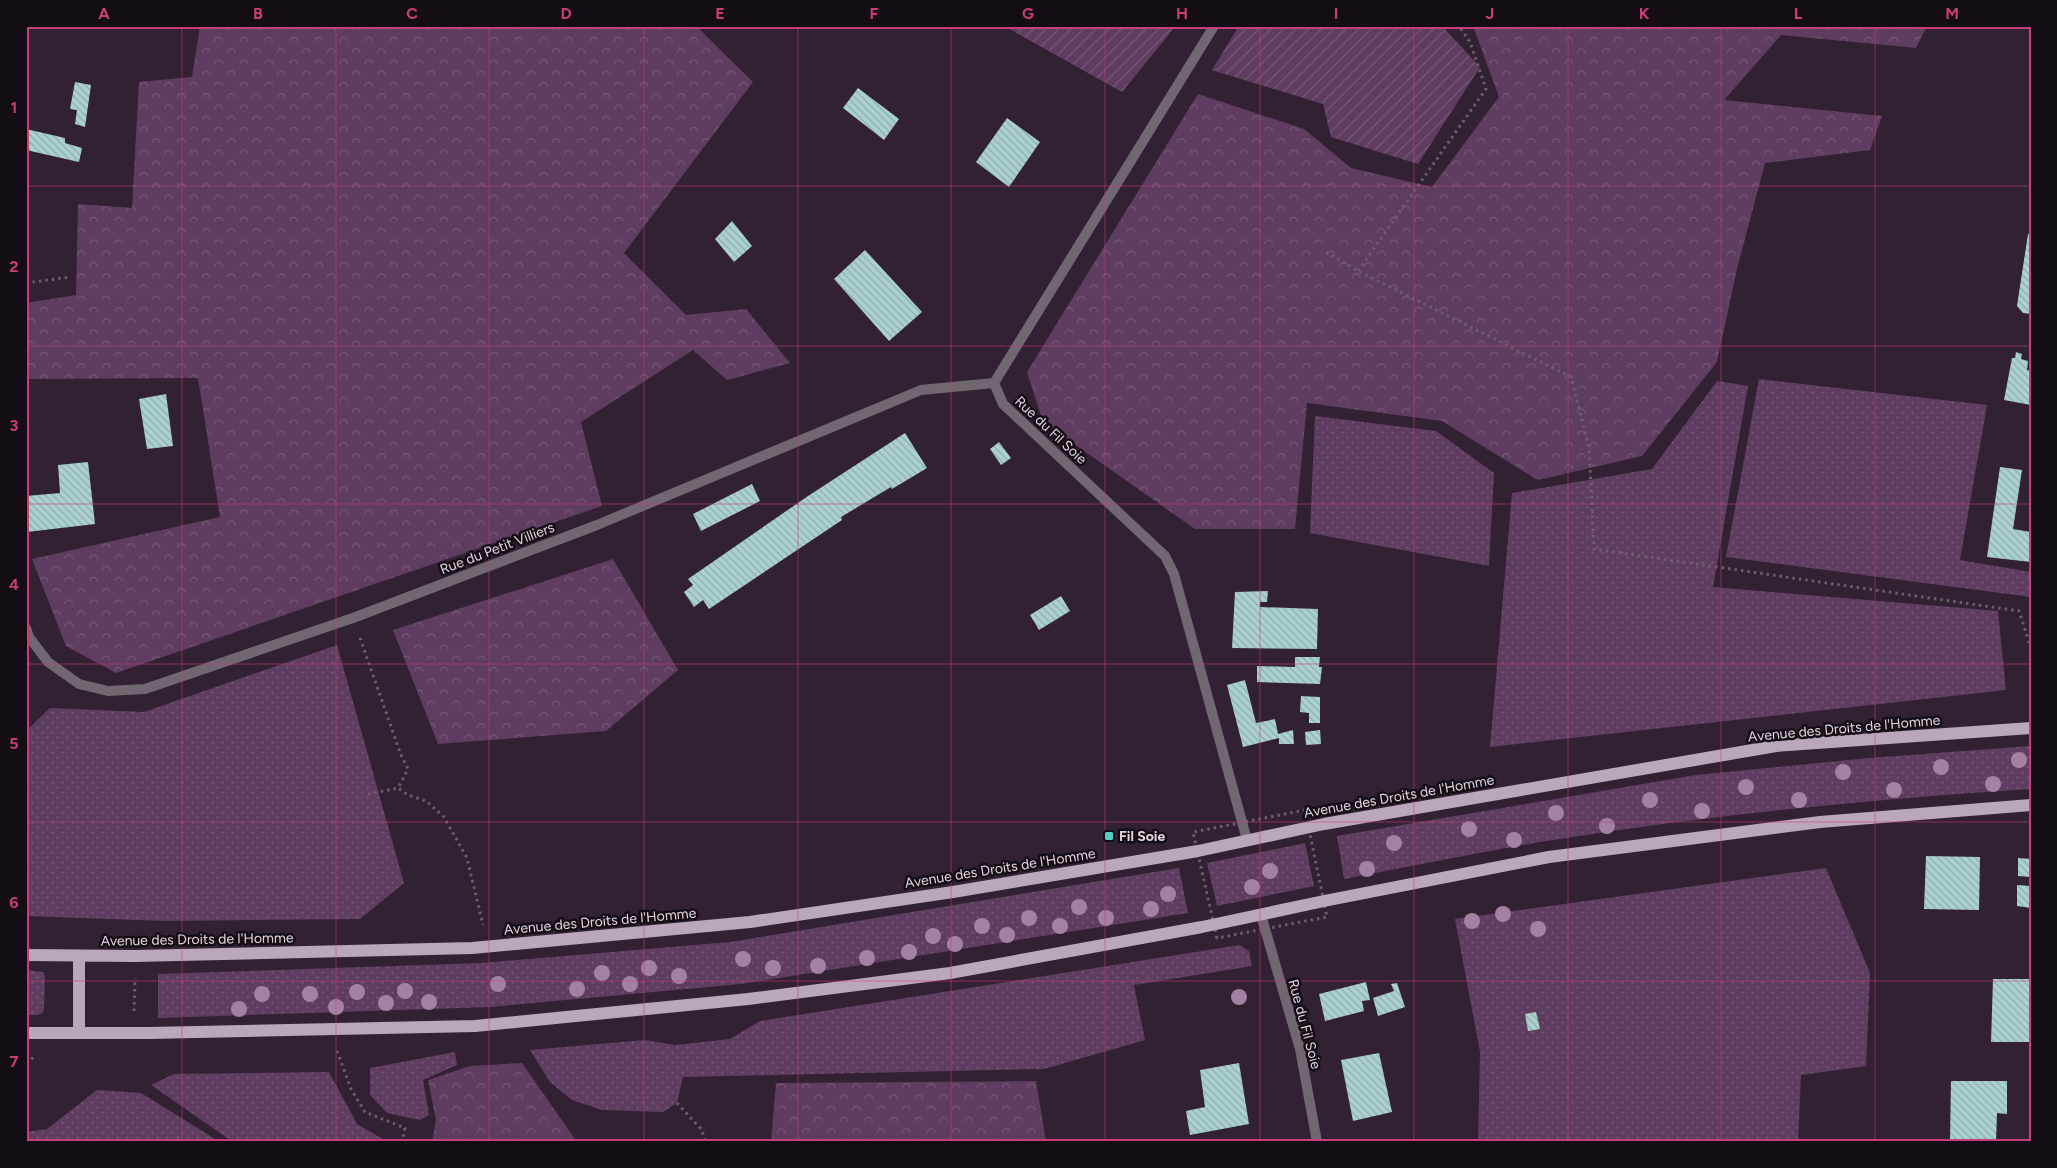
<svg xmlns="http://www.w3.org/2000/svg" width="2057" height="1168" font-family="Figtree,sans-serif">
<style>
.grass{fill:url(#grass-dots)}
.forest{fill:url(#forest-crowns)}
.garden{fill:url(#garden-furrows)}
.building{fill:url(#building-back-hatch)}
.lines{fill:none;stroke-linecap:round;stroke-linejoin:round}
.path{stroke:#6c5d6d;stroke-width:3;stroke-dasharray:2.5 4;stroke-linecap:butt}
.street{stroke:#716771;stroke-width:10}
.primary{stroke:#baa7bb;stroke-width:12}
.tree{fill:#a281a3}
.grid{fill:none;stroke:#c83e76;stroke-width:1;stroke-opacity:0.55}
.poi-dot{fill:#55cec6;stroke:#150d16;stroke-width:2}
.labels{text-anchor:middle;stroke-width:5;stroke-linejoin:round;paint-order:stroke}
.street-label{font-size:14px;fill:#e1d5e1;stroke:#150d16}
.poi-label{font-size:14px;font-weight:bold;fill:#e1d5e1;stroke:#150d16;text-anchor:start}
.neatline{fill:none;stroke:#c83e76;stroke-width:2}
.grid-label{font-size:16px;text-anchor:middle;font-weight:bold;fill:#c83e76}
</style>
<defs>
<pattern id="grass-dots" width="8" height="8" patternUnits="userSpaceOnUse" patternTransform="scale(1.25)"><rect width="8" height="8" fill="#5f3d60"/><path d="M2 2h.1M6 6h.1" fill="none" stroke="#765876" stroke-width="1.8" stroke-linecap="round"/></pattern>
<pattern id="forest-crowns" width="20" height="18" patternUnits="userSpaceOnUse" patternTransform="scale(1.25)"><rect width="20" height="18" fill="#5f3d60"/><path d="M2 6a3 3 0 1 1 6 0M12 15a3 3 0 1 1 6 0" fill="none" stroke="#765876"/></pattern>
<pattern id="garden-furrows" width="10" height="10" patternUnits="userSpaceOnUse" patternTransform="scale(1.25)"><rect width="10" height="10" fill="#5f3d60"/><path d="M-1 1l2-2M0 10L10 0M9 11l2-2" fill="none" stroke="#765876"/></pattern>
<pattern id="building-back-hatch" width="6" height="6" patternUnits="userSpaceOnUse" patternTransform="scale(1.25)"><rect width="6" height="6" fill="#aad1cd"/><path d="M-1 5l2 2M0 0l6 6M5-1l2 2" fill="none" stroke="#90adab"/></pattern>
</defs>
<rect width="100%" height="100%" fill="#322133"/>
<!-- grass -->
<path class="grass" d="M 1759,379 L 1987,405 L 1960,560 L 2031,572 L 2031,597 L 1726,557 Z
M 1717,381 L 1748,386 L 1713,587 L 1998,611 L 2006,690 L 1490,747 L 1512,493 L 1652,469 Z
M 1315,416 L 1436,431 L 1494,473 L 1489,566 L 1310,533 Z
M 337,645 L 404,883 L 360,919 L 166,921 L 26,916 L 26,731 L 50,708 L 144,712 Z
M 2031,746 L 2031,789 C 1871,799 1711,815 1553,840 C 1483,851 1413,866 1344,879 L 1337,836 L 1696,775 L 1869,758 Z
M 1305,843 L 1314,886 L 1217,906 L 1207,863 Z
M 1179,868 L 1188,913 L 741,984 L 490,1007 L 158,1018 L 158,974 L 481,963 L 730,942 Z
M 1826,868 L 1870,973 L 1866,1066 L 1801,1075 L 1798,1142 L 1478,1142 L 1480,1052 L 1455,919 Z
M 1240,945 L 1249,951 L 1252,966 L 1134,985 L 1145,1040 L 1044,1069 L 683,1077 L 677,1103 L 663,1112 L 602,1110 L 572,1100 L 550,1082 L 530,1050 L 645,1040 L 675,1045 L 730,1039 L 760,1021 Z
M 26,970 L 43,972 L 45,977 L 44,1009 L 42,1013 L 37,1015 L 26,1015 Z
M 455,1052 L 457,1065 L 423,1080 L 429,1115 L 420,1120 L 387,1113 L 370,1095 L 370,1068 Z
M 329,1072 L 357,1124 L 388,1142 L 233,1142 L 151,1085 L 174,1074 Z
M 97,1090 L 141,1093 L 220,1142 L 26,1142 L 26,1132 L 47,1129 Z"/>
<!-- forest -->
<path class="forest" d="M 200,26 L 700,26 L 699,29 L 753,82 L 624,253 L 686,315 L 746,309 L 790,363 L 727,380 L 693,350 L 581,422 L 602,506 L 116,673 L 66,646 L 32,559 L 220,517 L 198,378 L 26,379 L 26,303 L 76,295 L 78,204 L 132,208 L 139,82 L 192,77 Z
M 1473,26 L 1927,26 L 1916,48 L 1781,35 L 1724,100 L 1882,116 L 1870,150 L 1765,163 L 1737,269 L 1717,362 L 1642,456 L 1538,480 L 1442,421 L 1307,403 L 1295,529 L 1195,529 L 1043,422 L 1027,372 L 1198,94 L 1304,129 L 1351,168 L 1432,187 L 1499,97 Z
M 613,559 L 678,670 L 606,731 L 438,744 L 393,630 Z
M 522,1063 L 577,1142 L 432,1142 L 436,1120 L 428,1080 L 470,1066 Z
M 1036,1081 L 1046,1142 L 767,1142 L 771,1141 L 776,1083 Z"/>
<!-- garden -->
<path class="garden" d="M 1004,26 L 1170,26 L 1174,28 L 1122,92 Z
M 1239,26 L 1442,26 L 1480,67 L 1418,164 L 1331,137 L 1323,104 L 1212,70 Z"/>
<!-- building -->
<path class="building" d="M 75,82 L 91,85 L 85,127 L 75,124 L 77,110 L 70,109 Z
M 858,88 L 899,119 L 884,140 L 843,108 Z
M 1007,118 L 1040,142 L 1009,187 L 976,162 Z
M 26,129 L 65,138 L 65,143 L 82,148 L 79,162 L 26,150 Z
M 732,221 L 752,246 L 734,262 L 715,239 Z
M 2028,234 L 2031,234 L 2031,314 L 2023,313 L 2017,306 Z
M 865,250 L 922,312 L 889,341 L 834,279 Z
M 2016,352 L 2022,354 L 2021,359 L 2028,361 L 2027,370 L 2031,371 L 2031,405 L 2004,400 L 2012,358 L 2015,358 Z
M 166,394 L 173,446 L 147,449 L 139,399 Z
M 905,433 L 927,468 L 892,489 L 891,487 L 841,517 L 842,520 L 709,609 L 703,600 L 694,607 L 684,592 L 693,585 L 688,579 L 808,496 Z
M 999,442 L 1011,458 L 1001,465 L 990,449 Z
M 88,462 L 95,524 L 27,532 L 26,496 L 60,493 L 58,465 Z
M 2000,467 L 2022,470 L 2013,529 L 2031,532 L 2031,562 L 1987,557 Z
M 752,484 L 760,501 L 701,531 L 693,514 Z
M 1268,591 L 1267,602 L 1260,602 L 1260,607 L 1318,609 L 1317,649 L 1232,648 L 1235,592 Z
M 1061,596 L 1070,611 L 1039,630 L 1030,615 Z
M 1295,657 L 1320,657 L 1319,667 L 1322,667 L 1320,684 L 1257,682 L 1257,666 L 1295,667 Z
M 1245,680 L 1256,723 L 1275,719 L 1278,734 L 1293,730 L 1294,744 L 1279,744 L 1279,738 L 1243,747 L 1227,685 Z
M 1301,696 L 1320,697 L 1320,723 L 1309,723 L 1309,713 L 1300,712 Z
M 1320,730 L 1321,744 L 1306,745 L 1305,732 Z
M 1926,856 L 1980,857 L 1979,910 L 1924,909 Z
M 2018,858 L 2031,859 L 2031,877 L 2018,876 Z
M 2017,885 L 2031,886 L 2031,908 L 2017,906 Z
M 1993,979 L 2031,979 L 2031,1042 L 1991,1042 Z
M 1366,982 L 1370,1000 L 1362,1001 L 1364,1011 L 1325,1021 L 1319,994 Z
M 1397,983 L 1405,1007 L 1378,1016 L 1373,998 L 1394,991 L 1391,984 Z
M 1536,1012 L 1540,1029 L 1528,1031 L 1525,1014 Z
M 1379,1053 L 1392,1112 L 1353,1121 L 1341,1060 Z
M 1239,1063 L 1249,1124 L 1190,1135 L 1186,1111 L 1205,1107 L 1200,1070 Z
M 1951,1081 L 2007,1081 L 2007,1114 L 1997,1113 L 1996,1142 L 1950,1142 Z"/>
<g class="lines">
<!-- path -->
<path class="path" d="M 1326,252 L 1358,271 L 1571,377 L 1589,447 L 1594,549 L 2019,611 L 2031,648
M 1358,271 L 1486,89 L 1470,42 L 1459,26
M 26,283 L 70,277
M 360,638 L 401,755 L 408,769 L 398,788 L 408,795 L 426,801 L 444,817 L 467,858 L 483,925
M 368,794 L 398,788
M 1305,810 L 1327,917 L 1217,938 L 1193,832 Z
M 134,1011 L 135,978
M 337,1051 L 351,1089 L 365,1112 L 405,1128 L 402,1142
M 26,1063 L 34,1057
M 677,1103 L 702,1130 L 705,1142"/>
<!-- street -->
<path class="street" d="M 1214,26 L 994,383 L 1003,404 L 1165,556 L 1174,574 L 1247,840
M 26,628 L 29,637 L 48,662 L 79,684 L 108,691 L 145,689 L 353,618 L 597,525 L 921,390 L 994,383
M 1261,915 L 1300,1049 L 1317,1142"/>
<!-- primary -->
<path class="primary" d="M 26,955 L 135,956 L 472,948 L 750,922 L 953,892 L 1198,851 L 1324,824 L 1776,746 L 2031,728
M 26,1033 L 149,1033 L 475,1026 L 748,999 L 950,973 L 1202,927 L 1324,901 L 1549,857 L 1820,822 L 2031,805
M 79,1033 L 79,956"/>
</g>
<!-- trees -->
<g class="tree">
<circle cx="2019" cy="760" r="8"/>
<circle cx="1941" cy="767" r="8"/>
<circle cx="1843" cy="772" r="8"/>
<circle cx="1993" cy="784" r="8"/>
<circle cx="1746" cy="787" r="8"/>
<circle cx="1894" cy="790" r="8"/>
<circle cx="1650" cy="800" r="8"/>
<circle cx="1799" cy="800" r="8"/>
<circle cx="1702" cy="811" r="8"/>
<circle cx="1556" cy="813" r="8"/>
<circle cx="1607" cy="826" r="8"/>
<circle cx="1469" cy="829" r="8"/>
<circle cx="1514" cy="840" r="8"/>
<circle cx="1394" cy="843" r="8"/>
<circle cx="1367" cy="869" r="8"/>
<circle cx="1270" cy="871" r="8"/>
<circle cx="1252" cy="887" r="8"/>
<circle cx="1168" cy="894" r="8"/>
<circle cx="1079" cy="907" r="8"/>
<circle cx="1151" cy="909" r="8"/>
<circle cx="1503" cy="914" r="8"/>
<circle cx="1029" cy="918" r="8"/>
<circle cx="1106" cy="918" r="8"/>
<circle cx="1472" cy="921" r="8"/>
<circle cx="982" cy="926" r="8"/>
<circle cx="1060" cy="926" r="8"/>
<circle cx="1538" cy="929" r="8"/>
<circle cx="1007" cy="935" r="8"/>
<circle cx="933" cy="936" r="8"/>
<circle cx="955" cy="944" r="8"/>
<circle cx="909" cy="952" r="8"/>
<circle cx="867" cy="958" r="8"/>
<circle cx="743" cy="959" r="8"/>
<circle cx="818" cy="966" r="8"/>
<circle cx="649" cy="968" r="8"/>
<circle cx="773" cy="968" r="8"/>
<circle cx="602" cy="973" r="8"/>
<circle cx="679" cy="976" r="8"/>
<circle cx="498" cy="984" r="8"/>
<circle cx="630" cy="984" r="8"/>
<circle cx="577" cy="989" r="8"/>
<circle cx="405" cy="991" r="8"/>
<circle cx="357" cy="992" r="8"/>
<circle cx="262" cy="994" r="8"/>
<circle cx="310" cy="994" r="8"/>
<circle cx="1239" cy="997" r="8"/>
<circle cx="429" cy="1002" r="8"/>
<circle cx="386" cy="1003" r="8"/>
<circle cx="336" cy="1007" r="8"/>
<circle cx="239" cy="1009" r="8"/>
</g>
<!-- grid -->
<path class="grid" d="M 182,26 L 182,1142M 336,26 L 336,1142M 489,26 L 489,1142M 644,26 L 644,1142M 798,26 L 798,1142M 951,26 L 951,1142M 1105,26 L 1105,1142M 1260,26 L 1260,1142M 1414,26 L 1414,1142M 1568,26 L 1568,1142M 1721,26 L 1721,1142M 1875,26 L 1875,1142M 26,186 L 2031,186M 26,346 L 2031,346M 26,504 L 2031,504M 26,664 L 2031,664M 26,822 L 2031,822M 26,981 L 2031,981"/>
<!-- markers -->
<rect class="poi-dot" x="1104" y="831" width="10" height="10" rx="2.5"/>
<g class="labels">
<!-- street labels -->
<g class="street-label">
<text transform="translate(1051 430) rotate(43)" y="5">Rue du Fil Soie</text>
<text transform="translate(497 548) rotate(-21)" y="5">Rue du Petit Villiers</text>
<text transform="translate(1844 728) rotate(-5)" y="5">Avenue des Droits de l'Homme</text>
<text transform="translate(1399 796) rotate(-10)" y="5">Avenue des Droits de l'Homme</text>
<text transform="translate(1000 868) rotate(-9)" y="5">Avenue des Droits de l'Homme</text>
<text transform="translate(600 921) rotate(-5)" y="5">Avenue des Droits de l'Homme</text>
<text transform="translate(197 939) rotate(-1)" y="5">Avenue des Droits de l'Homme</text>
<text transform="translate(1305 1024) rotate(75)" y="5">Rue du Fil Soie</text>
</g>
<!-- poi labels -->
<g class="poi-label">
<text x="1119" y="841">Fil Soie</text>
</g>
</g>
<!-- border -->
<rect width="2057" height="1168" fill="none" stroke="#150d16" stroke-width="55"/>
<rect x="28" y="28" width="2002" height="1112" class="neatline"/>
<g class="grid-label">
<text x="104" y="19">A</text>
<text x="258" y="19">B</text>
<text x="412" y="19">C</text>
<text x="566" y="19">D</text>
<text x="720" y="19">E</text>
<text x="874" y="19">F</text>
<text x="1028" y="19">G</text>
<text x="1182" y="19">H</text>
<text x="1336" y="19">I</text>
<text x="1490" y="19">J</text>
<text x="1644" y="19">K</text>
<text x="1798" y="19">L</text>
<text x="1952" y="19">M</text>
<text x="14" y="113">1</text>
<text x="14" y="272">2</text>
<text x="14" y="431">3</text>
<text x="14" y="590">4</text>
<text x="14" y="749">5</text>
<text x="14" y="908">6</text>
<text x="14" y="1067">7</text>
</g>
</svg>
